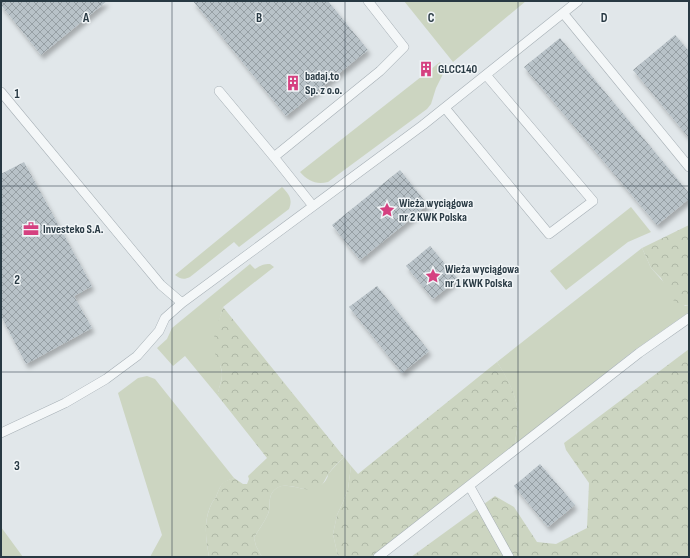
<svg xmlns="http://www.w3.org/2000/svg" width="690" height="558" font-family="'Sofia Sans Condensed',sans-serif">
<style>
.green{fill:#ccd5c1}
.forest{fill:url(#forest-crowns)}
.building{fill:url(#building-cross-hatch);filter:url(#shadow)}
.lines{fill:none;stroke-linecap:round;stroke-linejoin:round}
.service-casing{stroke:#a6afb5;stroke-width:10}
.service{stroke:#f4f7f8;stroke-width:9}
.grid{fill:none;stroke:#283943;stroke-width:1;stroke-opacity:0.55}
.labels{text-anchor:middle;stroke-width:3;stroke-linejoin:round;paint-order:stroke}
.poi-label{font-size:12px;font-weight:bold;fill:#283943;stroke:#f1f5f7;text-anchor:start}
.grid-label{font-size:13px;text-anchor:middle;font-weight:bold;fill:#283943;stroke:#f1f5f7;stroke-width:3;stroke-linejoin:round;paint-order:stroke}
</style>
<defs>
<pattern id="forest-crowns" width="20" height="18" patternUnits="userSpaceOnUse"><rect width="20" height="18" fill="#ccd5c1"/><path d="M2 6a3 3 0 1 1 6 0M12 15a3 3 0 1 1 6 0" fill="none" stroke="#afb8a7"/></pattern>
<pattern id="building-cross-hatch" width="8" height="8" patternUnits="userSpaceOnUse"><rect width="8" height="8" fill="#b8c2c8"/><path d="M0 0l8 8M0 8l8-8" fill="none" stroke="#969fa4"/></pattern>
<filter id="shadow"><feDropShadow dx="2.5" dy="4.5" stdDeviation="2" flood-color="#0004"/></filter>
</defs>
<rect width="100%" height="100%" fill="#e1e7ea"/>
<!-- green -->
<path class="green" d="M 404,1 L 526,1 L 453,62 Z
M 440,62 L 444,72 L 436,88 L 431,104 L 427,109 L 328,182 C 316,185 308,181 300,172 Z
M 282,187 C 289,194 293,199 289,209 L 239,247 L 234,242 L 190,277 C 184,280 180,279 175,275 Z
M 631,207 L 651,232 L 628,242 L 566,290 L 550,271 Z
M 642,248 L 651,268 L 685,306 L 689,306 L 689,312 L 632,352 L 515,445 C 515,437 518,429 518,420 C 519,400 508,379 497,362 Z
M 250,264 L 255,269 C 261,265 264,264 270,264 L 274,267 L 223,307 L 215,336 L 222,374 C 222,382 218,388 218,396 L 185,356 L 173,366 L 157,348 L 167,339 L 172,328 Z
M 147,376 L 155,379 L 234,478 C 220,483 221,485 216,497 C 214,500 212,502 211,505 C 203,522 206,539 209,557 L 150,557 L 162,535 L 118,393 L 138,378 Z
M 344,457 L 351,466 L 348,489 L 343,502 L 337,515 L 333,534 L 338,557 L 262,557 L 256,546 L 254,538 C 258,530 264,523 268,514 C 271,508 268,499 272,493 C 281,479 297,490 309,489 C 317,488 324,485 327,478 C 329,474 326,477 329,473 C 334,467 339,462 344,457 Z
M 1,527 L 23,557 L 1,557 Z"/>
<!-- forest -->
<path class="forest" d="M 689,225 L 689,306 L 679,304 L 673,300 L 661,278 L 651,268 L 642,248 Z
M 223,307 L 344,457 C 339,462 333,467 329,473 C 325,478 324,486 316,489 C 302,493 283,477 272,493 C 268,499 271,507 268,514 C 264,523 258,530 254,538 L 256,546 L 262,557 L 209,557 C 206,539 203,523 211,505 C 212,502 214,500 216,497 C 221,485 220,482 234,478 L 243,484 L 247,484 L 249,479 L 248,476 L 267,458 L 218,396 C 218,387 222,383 222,374 C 222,365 216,359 214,350 C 211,338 220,319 223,307 Z
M 689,349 L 689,557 L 411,557 L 495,496 L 514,507 L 537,542 L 556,544 L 587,528 L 589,483 L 566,450 L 564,443 Z
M 497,362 C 508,378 519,400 518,420 C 518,429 515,437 515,445 L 371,557 L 338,557 L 333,534 L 337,515 L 343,502 L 348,489 L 351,466 L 358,474 Z"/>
<!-- building -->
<path class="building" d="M 1,1 L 107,1 L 41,55 L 1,5 Z
M 193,1 L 328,1 L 368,50 L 286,116 Z
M 675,35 L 689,51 L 689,138 L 633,70 Z
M 560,38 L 689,193 L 689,199 L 657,225 L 524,67 Z
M 24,162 L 92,286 L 74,296 L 92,328 L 26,364 L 1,316 L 1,174 Z
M 400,170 L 428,205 L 360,260 L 332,225 Z
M 430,246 L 458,279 L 433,299 L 406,266 Z
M 377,286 L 429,351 L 402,373 L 349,307 Z
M 540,464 L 575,505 L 548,527 L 514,486 Z"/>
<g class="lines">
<defs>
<path id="service" d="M 578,1 L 563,13 L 689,167
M 219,91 L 274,157
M 1,92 L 161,285 L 182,303 L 423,125 L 563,13
M 445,108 L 549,234 L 593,201 L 486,75
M 313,206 L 274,157 L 380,71 L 404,47 L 368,1
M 1,433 L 65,403 L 106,379 L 137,356 L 159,331 L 165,318 L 182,303
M 470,487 L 509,557
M 378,557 L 639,353 L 689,318"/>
</defs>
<!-- service casing -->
<use href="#service" class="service-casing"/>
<!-- service -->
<use href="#service" class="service"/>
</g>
<!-- grid -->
<path class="grid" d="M 172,1 L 172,557M 345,1 L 345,557M 518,1 L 518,557M 1,186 L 689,186M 1,372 L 689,372"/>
<!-- icons -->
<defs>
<symbol id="building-bare" viewBox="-9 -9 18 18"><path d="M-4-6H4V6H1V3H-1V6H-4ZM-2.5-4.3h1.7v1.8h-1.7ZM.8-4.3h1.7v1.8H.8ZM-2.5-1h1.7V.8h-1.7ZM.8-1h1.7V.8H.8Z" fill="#d54080" stroke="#f1f5f7" stroke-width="2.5" paint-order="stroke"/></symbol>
<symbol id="sight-bare" viewBox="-9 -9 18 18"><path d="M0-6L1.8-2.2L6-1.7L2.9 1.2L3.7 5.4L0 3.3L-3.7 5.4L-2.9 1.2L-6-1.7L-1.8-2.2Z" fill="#d54080" stroke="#f1f5f7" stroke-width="2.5" paint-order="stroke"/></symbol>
<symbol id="office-bare" viewBox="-9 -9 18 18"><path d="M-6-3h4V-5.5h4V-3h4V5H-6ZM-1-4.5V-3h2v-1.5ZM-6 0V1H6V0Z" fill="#d54080" stroke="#f1f5f7" stroke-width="2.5" paint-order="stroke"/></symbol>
</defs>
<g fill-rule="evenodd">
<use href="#building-bare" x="415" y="58" width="22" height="22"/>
<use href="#building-bare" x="282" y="72" width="22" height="22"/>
<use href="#sight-bare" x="376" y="199" width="22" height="22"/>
<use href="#office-bare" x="20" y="218" width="22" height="22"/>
<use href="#sight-bare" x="422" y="265" width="22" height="22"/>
</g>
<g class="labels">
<!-- poi labels -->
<g class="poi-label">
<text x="438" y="73">GLCC140</text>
<text x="305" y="80">badaj.to<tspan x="305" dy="14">Sp. z o.o.</tspan></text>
<text x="399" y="207">Wieża wyciągowa<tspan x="399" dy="14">nr 2 KWK Polska</tspan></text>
<text x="43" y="233">Investeko S.A.</text>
<text x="445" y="273">Wieża wyciągowa<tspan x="445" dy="14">nr 1 KWK Polska</tspan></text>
</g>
</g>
<g class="grid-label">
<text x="86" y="22">A</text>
<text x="259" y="22">B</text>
<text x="431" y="22">C</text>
<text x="604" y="22">D</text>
<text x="17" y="98">1</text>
<text x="17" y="284">2</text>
<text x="17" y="470">3</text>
</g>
<!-- border -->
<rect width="690" height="558" fill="none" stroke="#283943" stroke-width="4"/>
</svg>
